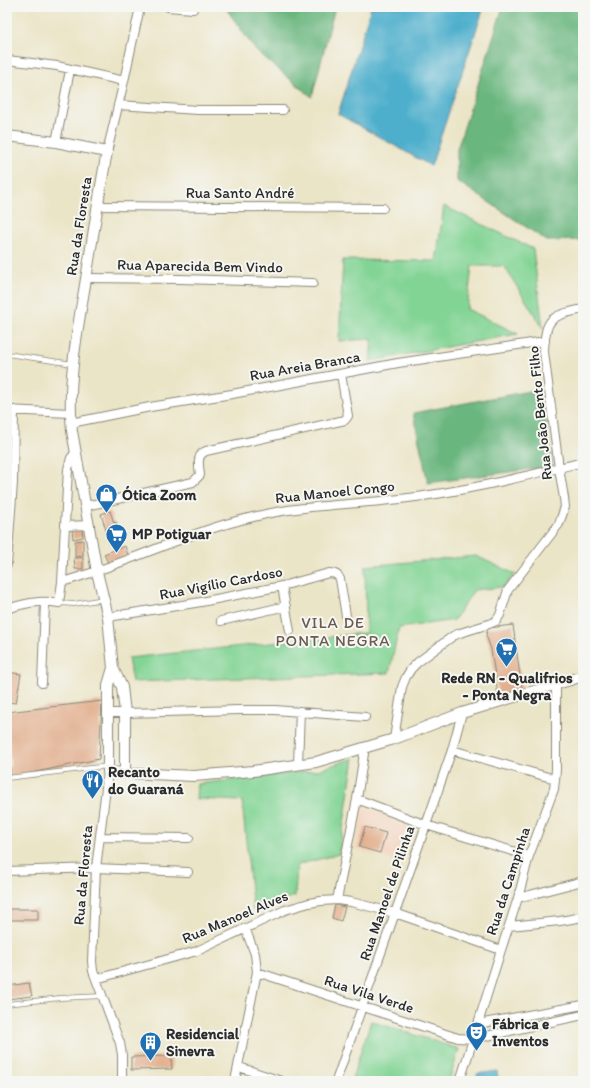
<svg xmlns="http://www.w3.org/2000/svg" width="590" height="1088" font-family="Itim,sans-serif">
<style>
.built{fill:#f3d4be}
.green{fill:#82d494;stroke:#568060}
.forest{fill:#69b67e;stroke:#4a7054}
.water{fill:#4dafcc;stroke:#3c6d7c}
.building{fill:#e2b090}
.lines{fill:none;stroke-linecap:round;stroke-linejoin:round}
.service-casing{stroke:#8b8879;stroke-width:5.5}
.minor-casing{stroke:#8b8879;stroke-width:10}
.tertiary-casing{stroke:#8b8879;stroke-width:12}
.service{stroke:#fff;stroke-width:4}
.minor{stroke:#fff;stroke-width:8}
.tertiary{stroke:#fff;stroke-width:10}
.labels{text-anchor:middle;stroke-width:4;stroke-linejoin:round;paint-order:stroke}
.street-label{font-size:15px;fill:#2b2b2b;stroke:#f6f6f2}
.poi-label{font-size:15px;font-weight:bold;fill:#2b2b2b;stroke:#f6f6f2;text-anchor:start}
.neighbourhood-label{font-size:16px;letter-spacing:1px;fill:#6b5a4e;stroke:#f6f6f2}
</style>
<rect width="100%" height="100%" fill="#f6f6f2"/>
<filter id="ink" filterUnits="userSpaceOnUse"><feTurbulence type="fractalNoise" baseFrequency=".025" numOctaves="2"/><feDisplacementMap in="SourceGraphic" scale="8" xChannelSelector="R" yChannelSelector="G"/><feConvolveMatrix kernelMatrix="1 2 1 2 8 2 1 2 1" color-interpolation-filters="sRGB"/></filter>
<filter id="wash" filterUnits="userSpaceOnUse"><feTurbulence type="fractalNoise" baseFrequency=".012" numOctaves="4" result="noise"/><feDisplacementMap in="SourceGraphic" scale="16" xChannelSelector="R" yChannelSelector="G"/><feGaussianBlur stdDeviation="0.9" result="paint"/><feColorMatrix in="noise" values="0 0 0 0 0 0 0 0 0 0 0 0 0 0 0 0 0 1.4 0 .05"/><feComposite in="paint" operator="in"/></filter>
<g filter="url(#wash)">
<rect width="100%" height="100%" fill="#ebe5c7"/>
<!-- built -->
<path class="built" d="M 363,808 L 408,822 L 396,861 L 355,849 Z"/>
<!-- green -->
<path class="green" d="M 444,206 L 533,249 L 543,328 L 504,266 L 472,266 L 467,309 L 518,334 L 370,361 L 372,339 L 339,341 L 343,260 L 436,261 Z
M 476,556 L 515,574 L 503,587 L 474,590 L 454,620 L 399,628 L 389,673 L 132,682 L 128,658 L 366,633 L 365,566 Z
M 354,758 L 339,854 L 297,865 L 295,896 L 253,910 L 242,801 L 196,799 L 197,784 L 318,770 Z
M 371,1021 L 459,1049 L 449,1081 L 351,1081 Z"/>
<!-- forest -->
<path class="forest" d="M 225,7 L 335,7 L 312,97 L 256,51 Z
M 503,7 L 583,7 L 583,240 L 547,241 L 457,181 L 457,149 Z
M 540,389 L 553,466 L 428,483 L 413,413 Z"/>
<!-- water -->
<path class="water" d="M 371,7 L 484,7 L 431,166 L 338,114 Z
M 497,1071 L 498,1079 L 488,1080 L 477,1079 L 477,1074 Z"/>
<g id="blocks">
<!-- building -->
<path class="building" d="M 110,511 L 114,523 L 116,522 L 122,539 L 110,543 L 101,514 Z
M 82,528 L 83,537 L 73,539 L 72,530 Z
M 83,540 L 83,556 L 75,557 L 75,541 Z
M 125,546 L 128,555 L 108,563 L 104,554 Z
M 74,558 L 83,558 L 83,569 L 75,569 Z
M 513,625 L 522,690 L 498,695 L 491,649 L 486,635 L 488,628 Z
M 7,672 L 21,674 L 16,703 L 7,702 Z
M 102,701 L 99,759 L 11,777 L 7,712 Z
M 365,827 L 386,833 L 380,853 L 359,847 Z
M 335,905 L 345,907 L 341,921 L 332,918 Z
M 7,909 L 38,909 L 38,920 L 7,920 Z
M 29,983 L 32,996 L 7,999 L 7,986 Z
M 171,1056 L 172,1069 L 131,1070 L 131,1057 Z"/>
</g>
</g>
<g filter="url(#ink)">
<use href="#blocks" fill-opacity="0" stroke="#8b8879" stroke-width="1"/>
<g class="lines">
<defs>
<path id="service" d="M 7,354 L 73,364
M 59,603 L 74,604 L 104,599
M 7,778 L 108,766
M 7,1004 L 60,998 L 103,996"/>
<path id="minor" d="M 168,7 L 193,9
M 7,60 L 57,66 L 124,81
M 118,105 L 198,110 L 283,110
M 56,142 L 70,70
M 107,152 L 124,81 L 140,7
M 97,206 L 383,208
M 86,278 L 181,279 L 313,283
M 7,410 L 70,413
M 71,423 L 150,407 L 232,394 L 398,363 L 545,341
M 86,506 L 193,482 L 200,475 C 199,465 196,455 206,451 L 345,420 L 348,416 L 341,374
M 65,526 L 90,525
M 7,565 L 13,483 L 14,410
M 62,582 C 127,564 187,532 253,517 C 301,505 350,505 400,499 C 462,492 522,477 583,462
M 282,586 L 290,631
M 7,609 C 25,603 40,600 59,603 L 62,582 L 68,469 L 71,458 L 76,452
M 108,617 L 201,602 L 282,586 L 329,573 C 334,573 338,574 340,579 L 347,622
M 221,621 L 286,606
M 42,683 L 45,602
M 108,713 L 125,713 L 240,710 L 275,710 L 365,717
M 394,739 L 402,687 L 406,677 L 411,669 L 418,662 L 453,636 L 460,633 L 489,624 L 496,621 L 500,615 L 508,590 L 559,524 L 565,507 L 564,498 L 559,468 L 544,352 C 545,317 551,316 583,309
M 452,750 L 555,779
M 298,764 L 300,711
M 108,772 L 96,868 L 92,961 L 93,971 L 120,1043 L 122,1055 L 122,1081
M 357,799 L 426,825 L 529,856
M 100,837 L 189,838
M 7,871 L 96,868 L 188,872
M 518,898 L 583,881
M 337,900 L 357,799 L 365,747
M 509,926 L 560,921 L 583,917
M 257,972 L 458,1038 L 473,1039 L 583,1015
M 96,979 L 197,951 L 285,910 L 309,903 L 321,901 L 337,900 L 351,902 L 395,913 L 501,950
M 478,1024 L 583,1005
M 239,1067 L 281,1081
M 235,1081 L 257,972 L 255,954 L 245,928
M 336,1081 L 426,825 L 452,750 L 462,713
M 460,1081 L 501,950 L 518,898 L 529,856 L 554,789 L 556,770 L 556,685"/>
<path id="tertiary" d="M 7,136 L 56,142 L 107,152 C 99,194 93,237 86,279 C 78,327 67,382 72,431 L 97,572 L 108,617 L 113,668 L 108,685 L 108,772 L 194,776 L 253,771 L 316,762 L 394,739 L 462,713 L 583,676
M 113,668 L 122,687 L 125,713 L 125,772"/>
</defs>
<!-- service casing -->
<use href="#service" class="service-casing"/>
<!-- minor casing -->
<use href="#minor" class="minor-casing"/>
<!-- tertiary casing -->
<use href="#tertiary" class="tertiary-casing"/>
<!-- service -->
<use href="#service" class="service"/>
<!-- minor -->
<use href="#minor" class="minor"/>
<!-- tertiary -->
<use href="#tertiary" class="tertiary"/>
</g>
</g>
<!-- icons -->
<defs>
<symbol id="shop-pin" viewBox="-11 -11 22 30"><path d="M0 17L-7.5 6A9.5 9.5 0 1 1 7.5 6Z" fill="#1f6fb2" stroke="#f6f6f2"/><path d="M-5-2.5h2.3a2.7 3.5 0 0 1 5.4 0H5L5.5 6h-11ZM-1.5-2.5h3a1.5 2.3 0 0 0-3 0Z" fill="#fff"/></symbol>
<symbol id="supermarket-pin" viewBox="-11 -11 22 30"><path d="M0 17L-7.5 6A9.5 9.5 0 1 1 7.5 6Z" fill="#1f6fb2" stroke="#f6f6f2"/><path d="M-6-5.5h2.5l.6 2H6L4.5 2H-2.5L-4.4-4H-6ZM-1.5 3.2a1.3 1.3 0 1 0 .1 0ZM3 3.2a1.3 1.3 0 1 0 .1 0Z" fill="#fff"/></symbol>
<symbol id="restaurant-pin" viewBox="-11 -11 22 30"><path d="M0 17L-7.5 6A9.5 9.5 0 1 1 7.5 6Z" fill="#1f6fb2" stroke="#f6f6f2"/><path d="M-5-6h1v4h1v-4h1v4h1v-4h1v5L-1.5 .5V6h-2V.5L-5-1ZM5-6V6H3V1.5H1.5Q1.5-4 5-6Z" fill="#fff"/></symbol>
<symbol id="theatre-pin" viewBox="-11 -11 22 30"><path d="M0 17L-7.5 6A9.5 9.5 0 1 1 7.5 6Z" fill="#1f6fb2" stroke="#f6f6f2"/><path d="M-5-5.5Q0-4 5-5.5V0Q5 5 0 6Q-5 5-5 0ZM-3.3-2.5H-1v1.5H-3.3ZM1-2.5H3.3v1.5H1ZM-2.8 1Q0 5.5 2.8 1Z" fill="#fff"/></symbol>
<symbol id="building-pin" viewBox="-11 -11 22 30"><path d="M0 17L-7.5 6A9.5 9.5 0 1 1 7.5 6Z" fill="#1f6fb2" stroke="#f6f6f2"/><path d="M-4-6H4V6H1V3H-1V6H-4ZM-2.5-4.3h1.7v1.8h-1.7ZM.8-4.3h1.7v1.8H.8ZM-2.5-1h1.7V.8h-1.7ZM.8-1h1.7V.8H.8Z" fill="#fff"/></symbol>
</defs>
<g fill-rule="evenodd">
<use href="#shop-pin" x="94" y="482" width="25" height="34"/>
<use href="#supermarket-pin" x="104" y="522" width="25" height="34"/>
<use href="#supermarket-pin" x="494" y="636" width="25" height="34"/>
<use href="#restaurant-pin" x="80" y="768" width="25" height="34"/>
<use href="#theatre-pin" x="464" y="1020" width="25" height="34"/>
<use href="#building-pin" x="138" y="1030" width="25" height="34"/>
</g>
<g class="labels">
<!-- street labels -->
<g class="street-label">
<text x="240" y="198">Rua Santo André</text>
<text transform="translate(79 226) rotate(-81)" y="5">Rua da Floresta</text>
<text transform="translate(200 266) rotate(1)" y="5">Rua Aparecida Bem Vindo</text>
<text transform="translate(305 366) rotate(-10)" y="5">Rua Areia Branca</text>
<text transform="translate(540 413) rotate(-96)" y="5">Rua João Bento Filho</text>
<text transform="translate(335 492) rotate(-6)" y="5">Rua Manoel Congo</text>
<text transform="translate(221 583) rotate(-11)" y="5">Rua Vigílio Cardoso</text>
<text transform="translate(83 875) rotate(-85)" y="5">Rua da Floresta</text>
<text transform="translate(508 881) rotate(-72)" y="5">Rua da Campinha</text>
<text transform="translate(387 893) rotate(-71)" y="5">Rua Manoel de Pilinha</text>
<text transform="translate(235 917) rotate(-23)" y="5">Rua Manoel Alves</text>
<text transform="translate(369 994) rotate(18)" y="5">Rua Vila Verde</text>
</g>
<!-- poi labels -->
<g class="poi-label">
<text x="122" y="500">Ótica Zoom</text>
<text x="132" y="539">MP Potiguar</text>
<text x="507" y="683" text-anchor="middle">Rede RN - Qualifrios<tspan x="507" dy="17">- Ponta Negra</tspan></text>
<text x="108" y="777">Recanto<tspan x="108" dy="17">do Guaraná</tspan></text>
<text x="492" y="1029">Fábrica e<tspan x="492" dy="17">Inventos</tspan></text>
<text x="166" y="1039">Residencial<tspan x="166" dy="17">Sinevra</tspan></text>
</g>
<!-- neighbourhood labels -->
<g class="neighbourhood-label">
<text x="333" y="628">VILA DE<tspan x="333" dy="18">PONTA NEGRA</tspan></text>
</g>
</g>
<!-- margin -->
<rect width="590" height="1088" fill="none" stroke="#f6f6f2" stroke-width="24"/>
</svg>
